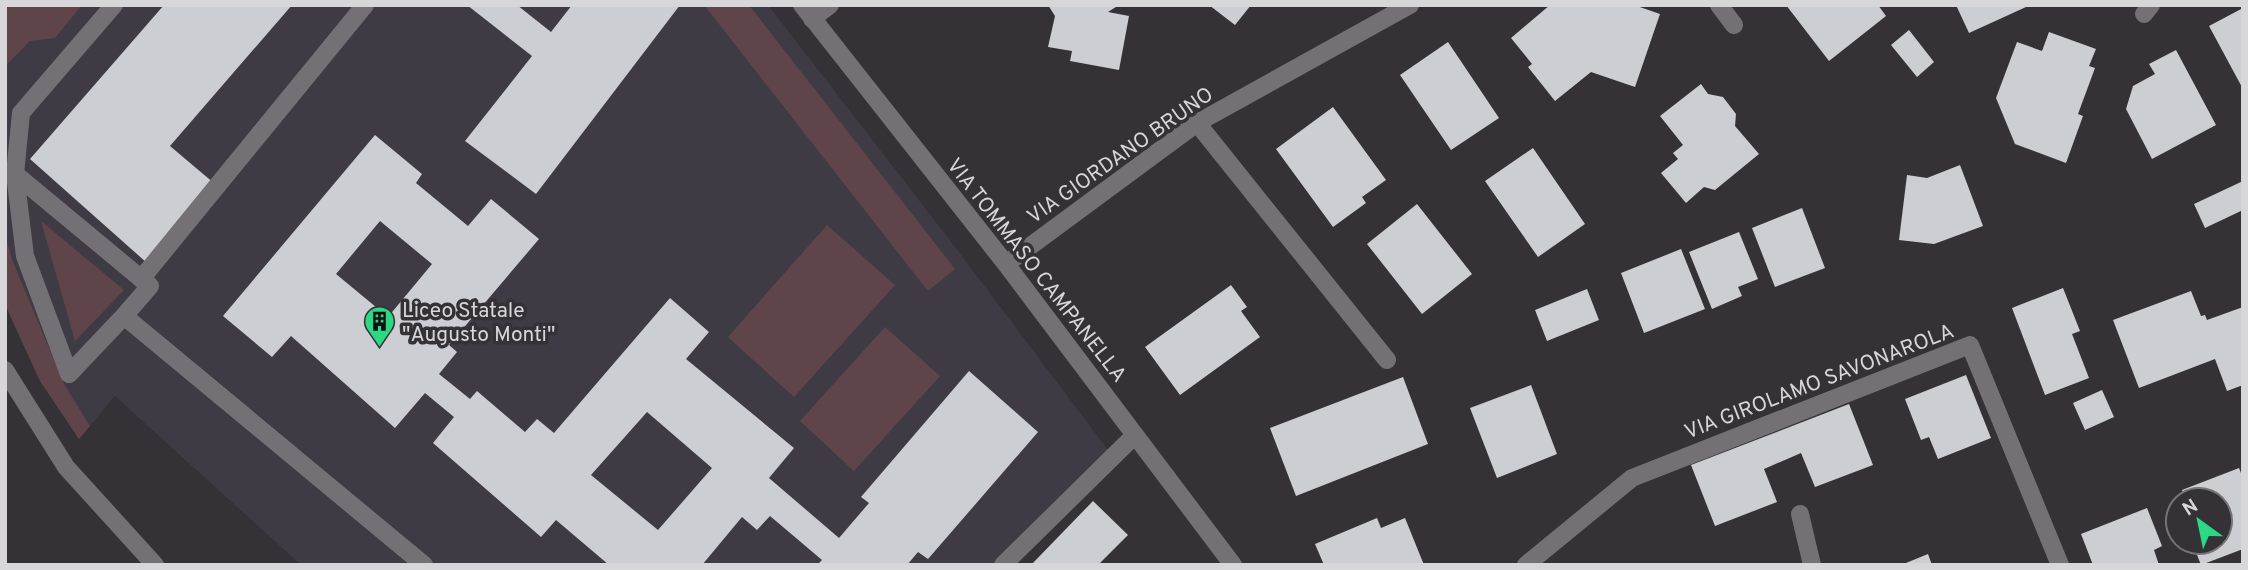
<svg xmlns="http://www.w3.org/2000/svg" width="2248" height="570" font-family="Overpass,sans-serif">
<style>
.built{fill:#3f3b44}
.green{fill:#5f4549}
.building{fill:#cdced3;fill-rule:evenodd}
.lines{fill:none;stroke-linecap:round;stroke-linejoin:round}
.minor{stroke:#737175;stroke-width:18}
.labels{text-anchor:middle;stroke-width:7;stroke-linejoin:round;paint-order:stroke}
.street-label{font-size:21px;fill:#d7d6d8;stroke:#343236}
.poi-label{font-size:21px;fill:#d7d6d8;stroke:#343236;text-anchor:start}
</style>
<rect width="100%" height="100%" fill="#343236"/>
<!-- built -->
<path class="built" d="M 5,5 L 768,5 L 949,239 L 1108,450 L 997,565 L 301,565 L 115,396 L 79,439 L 40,381 L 5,303 Z"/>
<!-- green -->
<path class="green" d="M 18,5 L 82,5 L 55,38 L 30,41 L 5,66 L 5,8 Z
M 704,5 L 749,5 L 955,269 L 928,291 Z
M 41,221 L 124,290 L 75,341 Z
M 827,225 L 895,285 L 794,397 L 728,337 Z
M 5,235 L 13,262 L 64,384 L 90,426 L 79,439 L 40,381 L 11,318 L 5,303 Z
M 885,327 L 940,376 L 854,471 L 800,421 Z"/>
<!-- building -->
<path class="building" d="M 164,5 L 292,5 L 170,146 L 215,184 L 147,263 L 30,159 Z
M 467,5 L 517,5 L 551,32 L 572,5 L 680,5 L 536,194 L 465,141 L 532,56 Z
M 1048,5 L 1119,5 L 1108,12 L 1129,16 L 1119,70 L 1070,61 L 1072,51 L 1048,47 L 1055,16 Z
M 1209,5 L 1251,5 L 1235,25 Z
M 1550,5 L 1634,5 L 1660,14 L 1635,87 L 1591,72 L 1555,101 L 1528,67 L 1532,64 L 1511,38 Z
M 1786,5 L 1878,5 L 1886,16 L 1829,61 Z
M 1956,5 L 2025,5 L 2026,7 L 1969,33 Z
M 2243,8 L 2243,89 L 2209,26 Z
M 1909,30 L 1934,62 L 1917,77 L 1891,45 Z
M 2049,32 L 2096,49 L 2089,66 L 2095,68 L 2078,114 L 2083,116 L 2066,163 L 2015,144 L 1996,98 L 2017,42 L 2042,51 Z
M 1448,42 L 1499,118 L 1451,150 L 1400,75 Z
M 2176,50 L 2216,125 L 2152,159 L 2126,109 L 2133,86 L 2155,74 L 2149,64 Z
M 1701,84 L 1708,94 L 1723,97 L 1736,114 L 1735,126 L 1759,154 L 1715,190 L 1704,187 L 1686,203 L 1661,173 L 1678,159 L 1673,153 L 1683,145 L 1660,116 Z
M 1333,107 L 1386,180 L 1362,197 L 1366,203 L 1333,227 L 1276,149 Z
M 375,135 L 422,174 L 416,183 L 468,226 L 491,199 L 539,239 L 449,345 L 457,352 L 439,374 L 470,399 L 477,391 L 525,432 L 537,419 L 554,433 L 670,298 L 709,332 L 686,359 L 794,448 L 769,478 L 839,538 L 869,503 L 861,497 L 969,371 L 1038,432 L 928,559 L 918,552 L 907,565 L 817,565 L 822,560 L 770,516 L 757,530 L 742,517 L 702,565 L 609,565 L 556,520 L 541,537 L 433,443 L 454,417 L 425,393 L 395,428 L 291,336 L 272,357 L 223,316 ZM 380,221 L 432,264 L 388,317 L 336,274 ZM 647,412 L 712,468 L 658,530 L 591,475 Z
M 1533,148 L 1585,224 L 1538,257 L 1485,181 Z
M 1960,165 L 1983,226 L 1934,244 L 1899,240 L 1907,175 L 1927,178 Z
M 2243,181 L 2243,210 L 2205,228 L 2194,204 Z
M 1417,204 L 1472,274 L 1422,314 L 1367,244 Z
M 1802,208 L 1825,268 L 1775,287 L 1752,228 Z
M 1739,232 L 1758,279 L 1738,287 L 1742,296 L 1712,309 L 1689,252 Z
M 1681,249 L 1705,309 L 1644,333 L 1621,273 Z
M 1231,285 L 1247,307 L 1241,311 L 1260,337 L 1180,395 L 1145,347 Z
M 2063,288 L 2080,331 L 2072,334 L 2089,378 L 2045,395 L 2012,308 Z
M 1587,289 L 1599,320 L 1547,341 L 1535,310 Z
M 2191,291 L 2201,316 L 2205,315 L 2207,320 L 2243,307 L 2243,385 L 2227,391 L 2215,359 L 2139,388 L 2113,320 Z
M 1966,375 L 1991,438 L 1938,459 L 1929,437 L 1921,440 L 1905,399 Z
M 1403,377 L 1428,444 L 1296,496 L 1270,428 Z
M 1531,385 L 1557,454 L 1497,478 L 1470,408 Z
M 2102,390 L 2114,417 L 2085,430 L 2073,403 Z
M 1849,404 L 1873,465 L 1815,487 L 1801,453 L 1764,469 L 1777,502 L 1715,526 L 1691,465 Z
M 2239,468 L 2243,478 L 2243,549 L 2201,565 L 2192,542 L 2220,542 L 2220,500 L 2186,500 L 2182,490 Z
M 1093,501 L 1128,535 L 1098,565 L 1031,565 Z
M 2147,508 L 2162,546 L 2154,550 L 2159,565 L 2093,565 L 2081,534 Z
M 1377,518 L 1381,528 L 1405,518 L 1424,565 L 1324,565 L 1315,544 Z
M 1928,554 L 1932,565 L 1901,565 Z"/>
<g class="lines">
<!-- minor -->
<path class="minor" d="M 114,5 L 21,113 L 15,174 L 150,286 L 124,316 L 424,565
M 802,5 L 1006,264 L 1233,565
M 1719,5 L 1734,25
M 2144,14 L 2151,5
M 812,19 L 830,5
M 1197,123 L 1387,360
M 15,174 L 25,256 L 69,374 L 124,316
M 1006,264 L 1197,123 L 1410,5
M 141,279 L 365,5
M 5,370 L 66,467 L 155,565
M 1800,514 L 1812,565
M 1003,565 L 1135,435
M 1526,565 L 1632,478 L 1970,345 L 2060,565"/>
</g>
<!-- icons -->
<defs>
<symbol id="building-pin" viewBox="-11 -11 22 30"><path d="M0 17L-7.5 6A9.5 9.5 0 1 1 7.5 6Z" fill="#2cd884" stroke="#343236"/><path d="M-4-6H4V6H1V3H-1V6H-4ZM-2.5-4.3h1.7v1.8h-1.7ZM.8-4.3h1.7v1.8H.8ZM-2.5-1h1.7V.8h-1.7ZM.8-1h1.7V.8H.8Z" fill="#111"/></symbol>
</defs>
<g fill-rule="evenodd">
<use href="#building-pin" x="362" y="304" width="35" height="47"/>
</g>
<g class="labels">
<!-- street labels -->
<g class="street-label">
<text transform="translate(1120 155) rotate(-35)" y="7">VIA GIORDANO BRUNO</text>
<text transform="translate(1037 270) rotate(52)" y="7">VIA TOMMASO CAMPANELLA</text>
<text transform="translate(1819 381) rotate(-21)" y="7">VIA GIROLAMO SAVONAROLA</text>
</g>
<!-- poi labels -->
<g class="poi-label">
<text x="402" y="317">Liceo Statale<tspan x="402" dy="24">"Augusto Monti"</tspan></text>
</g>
</g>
<!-- border -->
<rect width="2248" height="570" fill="none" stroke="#d7d6d8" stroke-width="14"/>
<!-- north arrow -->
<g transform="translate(2199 521) rotate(327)"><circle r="33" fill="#343236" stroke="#757477" stroke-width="2"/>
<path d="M0-5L12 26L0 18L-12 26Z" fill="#2cd884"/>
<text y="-10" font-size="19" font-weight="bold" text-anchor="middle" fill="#d7d6d8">N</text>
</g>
</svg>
